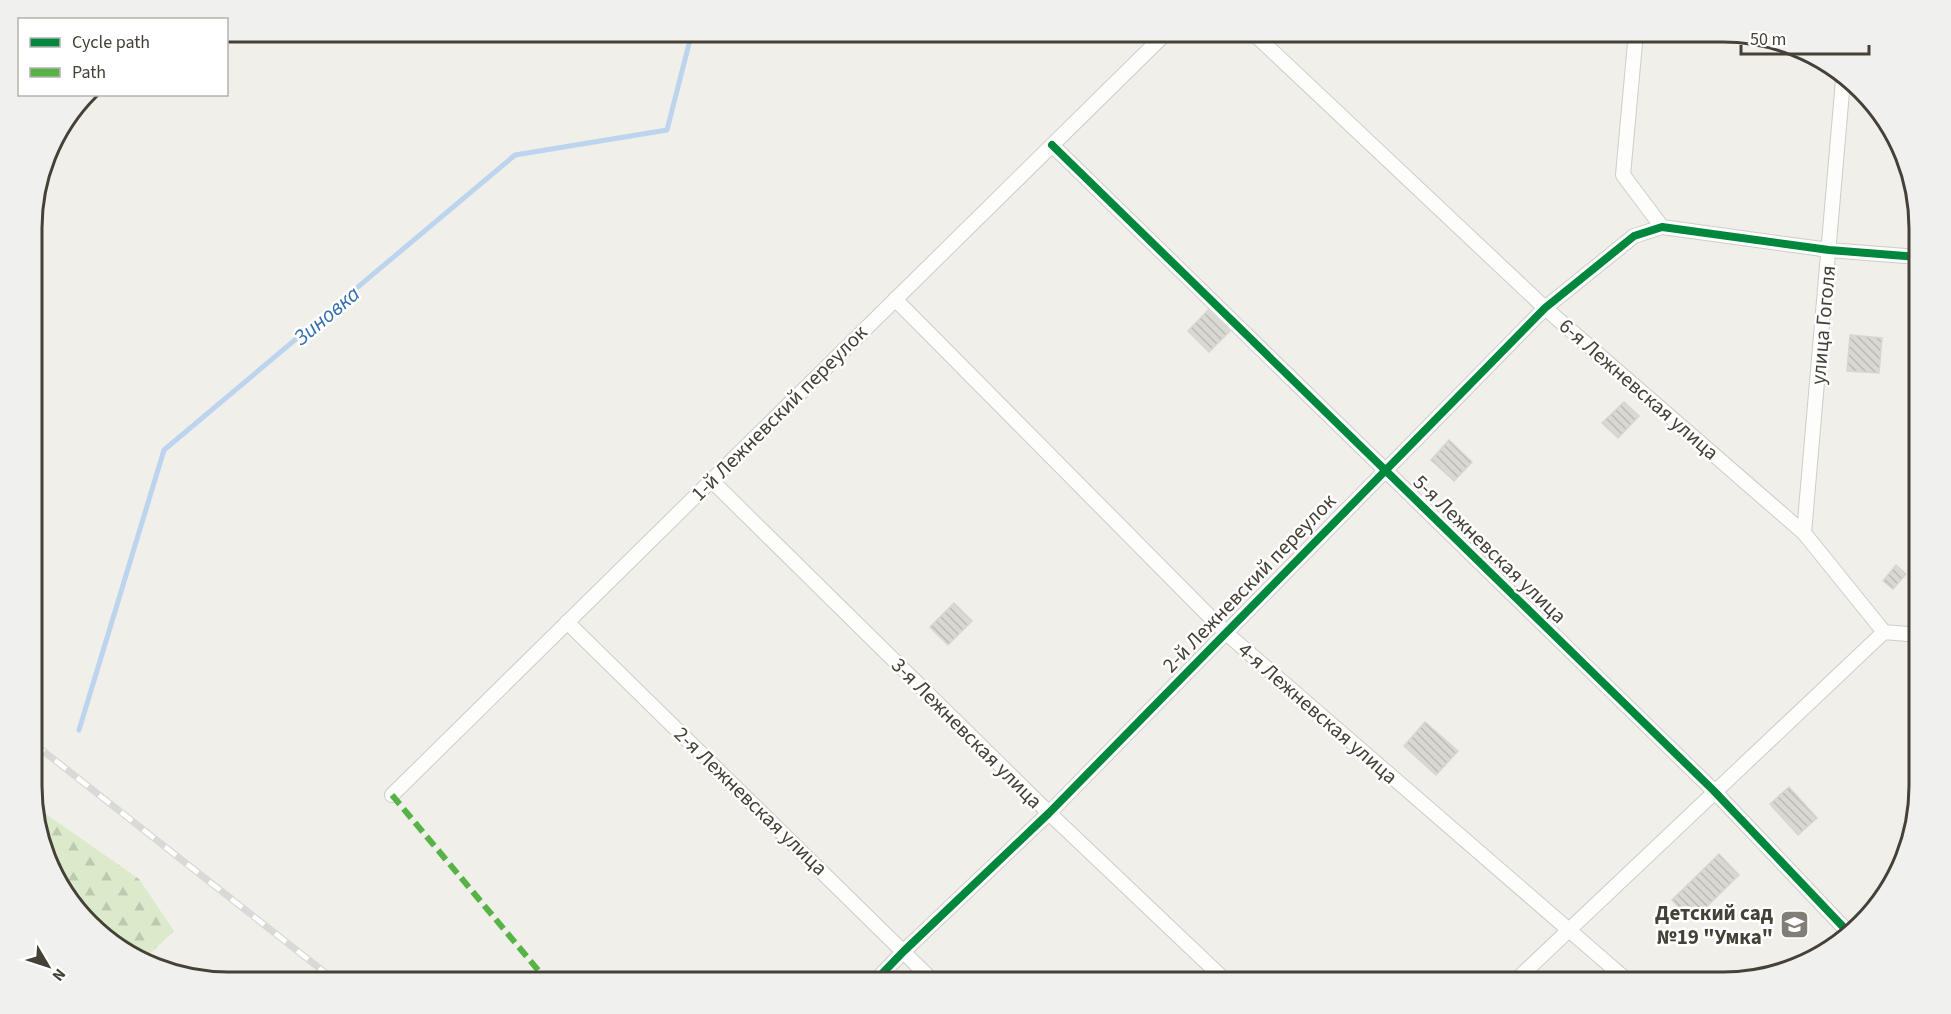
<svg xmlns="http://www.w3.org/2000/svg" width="1951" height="1014" font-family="'Source Sans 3',sans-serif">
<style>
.forest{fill:url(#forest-firs)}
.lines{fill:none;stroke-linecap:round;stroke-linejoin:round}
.stream{stroke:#bcd4ed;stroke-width:5}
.building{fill:url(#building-back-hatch);stroke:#d8d6d0;stroke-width:1.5}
.street-casing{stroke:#cecdc7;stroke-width:16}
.street{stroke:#fdfdfc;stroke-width:14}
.rail-casing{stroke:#d9d9d8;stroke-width:7}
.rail{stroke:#fff;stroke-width:4.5;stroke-dasharray:14;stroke-linecap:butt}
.quiet{stroke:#57b346;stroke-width:6;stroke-dasharray:12 6;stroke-linecap:butt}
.cycleway-casing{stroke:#fff;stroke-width:11}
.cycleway{stroke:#00873e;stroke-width:8}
.labels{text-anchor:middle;stroke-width:5;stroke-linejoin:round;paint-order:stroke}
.street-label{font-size:21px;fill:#464136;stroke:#fff}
.poi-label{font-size:21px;font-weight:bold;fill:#464136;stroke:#fff;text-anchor:end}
.water-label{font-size:22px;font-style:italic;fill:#336eaf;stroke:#fff}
.rim{fill:none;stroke:#464136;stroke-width:3}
</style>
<defs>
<pattern id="forest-firs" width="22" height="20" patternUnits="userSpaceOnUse" patternTransform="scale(1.5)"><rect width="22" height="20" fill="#dbeacb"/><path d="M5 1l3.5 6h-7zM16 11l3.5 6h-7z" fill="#bdcaaf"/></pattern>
<pattern id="building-back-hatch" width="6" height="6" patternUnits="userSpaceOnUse" patternTransform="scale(1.5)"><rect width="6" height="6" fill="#dad8d2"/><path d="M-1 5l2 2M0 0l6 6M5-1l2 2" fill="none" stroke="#bcbbb5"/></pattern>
</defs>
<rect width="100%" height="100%" fill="#f0efea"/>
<!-- forest -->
<path class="forest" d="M 33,805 L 139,879 L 174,931 L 141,962 L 72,905 L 33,812 Z"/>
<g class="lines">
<!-- stream -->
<path class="stream" d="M 79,730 L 164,450 L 515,155 L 667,130 L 692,32"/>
</g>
<!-- building -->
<path class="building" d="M 1208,310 L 1230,331 L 1209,352 L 1188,331 Z
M 1850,335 L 1882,338 L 1879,373 L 1847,371 Z
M 1624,402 L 1639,416 L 1618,438 L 1602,423 Z
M 1449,440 L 1472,462 L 1454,481 L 1431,460 Z
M 1896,565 L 1906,574 L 1893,589 L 1883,581 Z
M 954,603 L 972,621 L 948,645 L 930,627 Z
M 1425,722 L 1458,751 L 1436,775 L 1404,746 Z
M 1789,787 L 1817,818 L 1798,835 L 1770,804 Z
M 1719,854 L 1739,875 L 1692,921 L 1672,900 Z"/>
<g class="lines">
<defs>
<path id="street" d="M 1252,32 L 1545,308 L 1804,533 L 1884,632
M 1636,32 L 1623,175 L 1662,227
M 1052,145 L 1714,791 L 1848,932
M 895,299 L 1226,633 L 1629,982
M 711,480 L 1049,813 L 1227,982
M 1804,533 L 1843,80
M 567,622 L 934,982
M 392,795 L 1167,32
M 874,982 L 904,951 L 1049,813 L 1545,308 L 1634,236 L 1662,227 L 1829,250 L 1918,257
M 1514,982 L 1884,632 L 1919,635"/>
</defs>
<!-- street casing -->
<use href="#street" class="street-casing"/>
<!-- street -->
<use href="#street" class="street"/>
<defs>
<path id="rail" d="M 33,743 L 337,982"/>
</defs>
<!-- rail casing -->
<use href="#rail" class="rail-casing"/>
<!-- rail -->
<use href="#rail" class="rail"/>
<!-- quiet -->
<path class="quiet" d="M 392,795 L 548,982"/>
<defs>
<path id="cycleway" d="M 1052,145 L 1714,791 L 1848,932
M 874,982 L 904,951 L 1049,813 L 1545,308 L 1634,236 L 1662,227 L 1829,250 L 1918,257"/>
</defs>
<!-- cycleway casing -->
<use href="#cycleway" class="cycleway-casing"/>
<!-- cycleway -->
<use href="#cycleway" class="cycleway"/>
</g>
<!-- icons -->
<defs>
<symbol id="school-square" viewBox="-11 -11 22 22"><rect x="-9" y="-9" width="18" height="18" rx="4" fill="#827e75" stroke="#fff"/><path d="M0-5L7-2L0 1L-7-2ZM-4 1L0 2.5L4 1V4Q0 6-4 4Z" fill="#fff"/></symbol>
</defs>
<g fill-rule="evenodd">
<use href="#school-square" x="1778" y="908" width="33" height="33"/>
</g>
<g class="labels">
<!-- street labels -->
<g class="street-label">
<text transform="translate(1823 325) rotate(-85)" y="7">улица Гоголя</text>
<text transform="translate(1639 389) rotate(41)" y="7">6-я Лежневская улица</text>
<text transform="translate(779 413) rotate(-45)" y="7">1-й Лежневский переулок</text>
<text transform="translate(1490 549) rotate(44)" y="7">5-я Лежневская улица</text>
<text transform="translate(1249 583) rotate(-46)" y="7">2-й Лежневский переулок</text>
<text transform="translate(1318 713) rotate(41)" y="7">4-я Лежневская улица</text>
<text transform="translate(967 733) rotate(45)" y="7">3-я Лежневская улица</text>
<text transform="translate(751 801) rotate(44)" y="7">2-я Лежневская улица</text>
</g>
<!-- poi labels -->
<g class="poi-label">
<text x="1773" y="920">Детский сад<tspan x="1773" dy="24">№19 "Умка"</tspan></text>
</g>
<!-- water labels -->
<g class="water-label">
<text transform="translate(326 315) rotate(-40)" y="8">Зиновка</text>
</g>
</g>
<!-- crop -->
<path d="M0 0H1951V1014H0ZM228 42H1723A186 186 0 0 1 1909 228V786A186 186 0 0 1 1723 972H228A186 186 0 0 1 42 786V228A186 186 0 0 1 228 42Z" fill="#f0f0ef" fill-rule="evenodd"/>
<path class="rim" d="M228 42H1723A186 186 0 0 1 1909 228V786A186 186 0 0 1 1723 972H228A186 186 0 0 1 42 786V228A186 186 0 0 1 228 42Z"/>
<!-- legend -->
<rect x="18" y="18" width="210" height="78" fill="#ffffff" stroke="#b5b3af" stroke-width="1.5"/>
<rect x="30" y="38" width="30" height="9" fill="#00873e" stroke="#b5b3af" stroke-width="1.5"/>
<text x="72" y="48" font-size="18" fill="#464136">Cycle path</text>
<rect x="30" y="68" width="30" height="9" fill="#57b346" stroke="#b5b3af" stroke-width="1.5"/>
<text x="72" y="78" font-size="18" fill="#464136">Path</text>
<!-- north arrow -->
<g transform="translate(48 966) rotate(129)" stroke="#ffffff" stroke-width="4.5" paint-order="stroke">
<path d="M0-4.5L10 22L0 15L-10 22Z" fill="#464136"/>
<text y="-9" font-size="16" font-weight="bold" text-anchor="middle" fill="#464136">N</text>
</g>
<!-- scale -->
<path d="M1741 45v9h128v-9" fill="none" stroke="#464136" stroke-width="3"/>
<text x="1750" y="45" font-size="18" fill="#464136" stroke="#ffffff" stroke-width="4.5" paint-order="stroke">50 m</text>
</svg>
